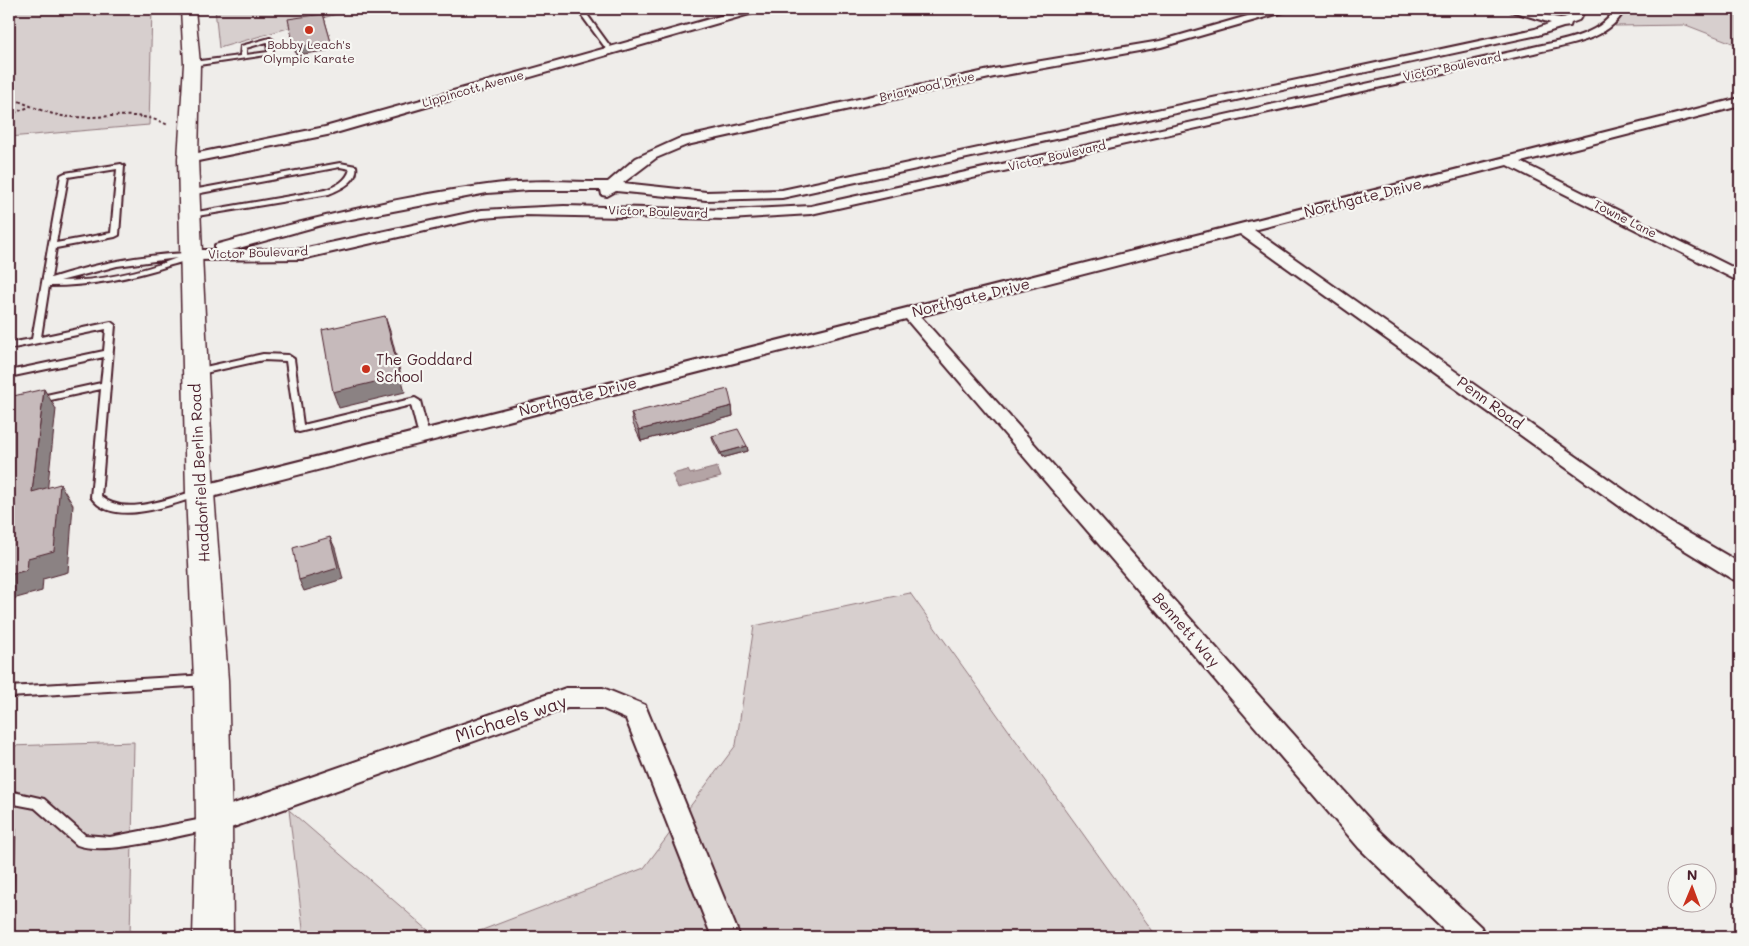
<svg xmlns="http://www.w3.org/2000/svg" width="1749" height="946" font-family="Mali,sans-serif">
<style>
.green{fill:#d7cfce;stroke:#90777c}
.water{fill:#b4a4a5;stroke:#8a6f74}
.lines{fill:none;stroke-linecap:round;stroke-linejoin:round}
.service-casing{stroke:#4a1f2b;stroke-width:4}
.minor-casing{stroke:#4a1f2b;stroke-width:4}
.primary-casing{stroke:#4a1f2b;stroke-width:3}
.path{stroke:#4a1f2b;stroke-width:2;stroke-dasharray:3 2.5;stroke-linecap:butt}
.service{fill:#f6f6f2;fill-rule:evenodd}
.minor{fill:#f6f6f2;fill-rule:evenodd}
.primary{fill:#f6f6f2;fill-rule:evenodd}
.wall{fill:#aaa0a1;stroke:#4a1f2b}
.shaded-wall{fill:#8b8283;stroke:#4a1f2b}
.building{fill:#c6babb;stroke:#4a1f2b}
.poi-dot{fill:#c8321e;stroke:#f6f6f2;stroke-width:2}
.labels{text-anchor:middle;stroke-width:4.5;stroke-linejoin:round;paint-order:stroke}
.far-poi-label{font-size:12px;fill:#4a1f2b;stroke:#f6f6f2}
.far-street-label{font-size:12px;fill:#4a1f2b;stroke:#f6f6f2}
.street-label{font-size:15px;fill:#4a1f2b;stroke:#f6f6f2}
.poi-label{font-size:15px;fill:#4a1f2b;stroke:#f6f6f2;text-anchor:start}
.near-street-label{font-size:18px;fill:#4a1f2b;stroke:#f6f6f2}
</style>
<rect width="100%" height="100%" fill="#efedea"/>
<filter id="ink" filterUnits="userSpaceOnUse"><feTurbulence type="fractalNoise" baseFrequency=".02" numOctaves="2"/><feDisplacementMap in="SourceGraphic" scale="10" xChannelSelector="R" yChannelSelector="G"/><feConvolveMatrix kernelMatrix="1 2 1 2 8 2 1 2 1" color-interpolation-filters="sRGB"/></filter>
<g filter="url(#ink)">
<!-- green -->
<path class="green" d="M 9,9 L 152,9 L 149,125 L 9,137 Z
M 215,9 L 354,9 L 219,48 Z
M 1626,9 L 1740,9 L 1740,46 L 1686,25 L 1615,26 Z
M 910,593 L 1157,937 L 464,937 L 644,868 L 736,745 L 754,626 Z
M 134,742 L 130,937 L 9,937 L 9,746 Z
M 289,810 L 436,937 L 304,937 Z"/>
<!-- water -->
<path class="water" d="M 717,467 L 721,477 L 678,488 L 672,474 L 688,470 L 690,474 Z"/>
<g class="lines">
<defs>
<path id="service" d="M 577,9 L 583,9 L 612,49 L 611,50 L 607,50 Z
M 270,38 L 273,40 L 273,54 L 192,66 L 189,64 L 192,62 L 240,56 L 241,46 ZM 267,42 L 268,52 L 246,55 L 246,48 Z
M 340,163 L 356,166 C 359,181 341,189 329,194 L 191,217 L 187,215 L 191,213 L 325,190 C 336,186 347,181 350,169 L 340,167 L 190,195 L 187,195 L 187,191 Z
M 121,164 L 124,166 L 119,235 L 115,237 L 56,248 L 51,278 C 94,264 140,255 186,253 L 192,253 L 196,255 C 189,260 179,263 171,265 C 132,278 91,286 49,286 L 41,337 L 111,322 L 115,325 L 101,496 C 124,518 172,497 198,490 L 203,493 L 202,495 C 172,504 113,529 91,497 L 101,389 L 37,403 L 32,400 L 37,397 L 101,383 L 104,357 L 9,377 L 9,371 L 104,351 L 106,329 L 9,349 L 9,343 L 32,339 L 61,175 L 65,173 ZM 117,169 L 111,233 L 56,243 L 68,177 ZM 177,258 C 141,272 99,281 60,281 L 117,266 Z
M 263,354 L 288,355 L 294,359 L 303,425 L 415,398 L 420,401 L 429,436 L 424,439 L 419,436 L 411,405 L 299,432 L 296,431 L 286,361 L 263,360 L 196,375 L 191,372 L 196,369 Z
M 207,675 L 211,677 L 213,680 L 211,683 L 207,685 L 9,697 L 9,687 Z
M 9,791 L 44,799 L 85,835 L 110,837 L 208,818 L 213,820 L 215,824 L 213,828 L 208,830 C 176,836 106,856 77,845 L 35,808 L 9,803 Z"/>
<path id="minor" d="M 745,9 L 761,9 L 760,11 L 332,134 L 188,163 L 181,159 L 188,155 L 325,127 Z
M 1272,9 L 1288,9 L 1287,11 L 1161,47 L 994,77 L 687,145 L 656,158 L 623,183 L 706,192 L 782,190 L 1535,29 L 1551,23 L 1511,11 L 1510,9 C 1515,9 1521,8 1526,9 C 1544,11 1563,28 1576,9 L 1586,9 L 1579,20 L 1571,23 L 1570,26 L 1563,27 L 1538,35 L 782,198 L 706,200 L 616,191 L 607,196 L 602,195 L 601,190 L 528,190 L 487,193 L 325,224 L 232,250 L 302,249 L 482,210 L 564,206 L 729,210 L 811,206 L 1529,48 C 1557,41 1600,37 1615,9 L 1625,9 C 1609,41 1566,45 1534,53 L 811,214 L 729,219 L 523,215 L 482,218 L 302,259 L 192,260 L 184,255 L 192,250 L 215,250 L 215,245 C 305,220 395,197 487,185 C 527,179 568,182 608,182 L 636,158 L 678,139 L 994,69 L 1160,41 Z
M 1740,98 L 1740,106 L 1521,162 L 1740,271 L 1740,282 L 1507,165 L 1254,230 L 1671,523 L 1740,563 L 1740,581 L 1732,579 L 1657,533 L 1240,234 L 920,316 L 1379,830 L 1481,927 L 1485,937 L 1451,937 L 1359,848 L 906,319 L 200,500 L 193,498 L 190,493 L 193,488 L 200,486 Z
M 566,688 L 603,688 L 645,705 L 740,937 L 712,937 L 626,719 L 601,708 L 567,708 L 214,834 L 205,830 L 201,822 L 205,814 Z"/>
<path id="primary" d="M 181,9 L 195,9 L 200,64 L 198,159 L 203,276 L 214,493 L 228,680 L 232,822 L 233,937 L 193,937 L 196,822 L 194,680 L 186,493 L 178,159 L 184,64 Z"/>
</defs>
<!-- service casing -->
<use href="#service" class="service-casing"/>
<!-- minor casing -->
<use href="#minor" class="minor-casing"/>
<!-- primary casing -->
<use href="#primary" class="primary-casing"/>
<!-- path -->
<path class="path" d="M 9,97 C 29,105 50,116 72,117 C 105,119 137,109 168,125
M 9,115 L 29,107"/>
<!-- service -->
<use href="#service" class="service"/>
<!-- minor -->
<use href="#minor" class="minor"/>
<!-- primary -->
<use href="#primary" class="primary"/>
</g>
<!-- wall -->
<path class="wall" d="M 732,406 L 733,416 L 641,441 L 633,424 L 631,413 Z
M 712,436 L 747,446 L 748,451 L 722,458 L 713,441 Z"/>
<!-- shaded-wall -->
<path class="shaded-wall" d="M 323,14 L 333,50 L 296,55 L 294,47 Z
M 9,167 L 15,178 L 9,208 Z
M 385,316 L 390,331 L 405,392 L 339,408 L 333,392 Z
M 44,389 L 56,409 L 45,512 L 32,492 Z
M 732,406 L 733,416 L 641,441 L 639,430 Z
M 747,446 L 748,451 L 722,458 L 721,453 Z
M 60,484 L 73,505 L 68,572 L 43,579 L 42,591 L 9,600 L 9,575 L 28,558 Z
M 330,537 L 335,548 L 343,579 L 304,591 L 299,580 Z
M 9,819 L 16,828 L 12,931 L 9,933 Z"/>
<!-- building -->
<path class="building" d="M 323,14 L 331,42 L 294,47 L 288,19 Z
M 385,316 L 400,376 L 333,392 L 322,330 Z
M 44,389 L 32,492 L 60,484 L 54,551 L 28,558 L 27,570 L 9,575 L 9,397 Z
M 728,389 L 732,406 L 639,430 L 631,413 Z
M 738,429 L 747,446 L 721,453 L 712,436 Z
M 330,537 L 338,568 L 299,580 L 293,548 Z"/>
</g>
<!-- markers -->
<g class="poi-dot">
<circle cx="309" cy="30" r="5"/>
<circle cx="366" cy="369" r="5"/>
</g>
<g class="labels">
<!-- far-poi labels -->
<g class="far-poi-label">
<text x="309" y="49">Bobby Leach's<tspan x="309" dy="14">Olympic Karate</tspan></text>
</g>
<!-- far-street labels -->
<g class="far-street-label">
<text transform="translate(1452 67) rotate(-12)" y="4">Victor Boulevard</text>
<text transform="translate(927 87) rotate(-13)" y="4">Briarwood Drive</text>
<text transform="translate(473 89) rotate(-16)" y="4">Lippincott Avenue</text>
<text transform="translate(1057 156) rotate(-13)" y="4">Victor Boulevard</text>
<text transform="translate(658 212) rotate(2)" y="4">Victor Boulevard</text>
<text transform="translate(1625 219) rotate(27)" y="4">Towne Lane</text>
<text transform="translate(258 253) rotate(-2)" y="4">Victor Boulevard</text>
</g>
<!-- street labels -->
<g class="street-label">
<text transform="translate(1363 198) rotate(-14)" y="5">Northgate Drive</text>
<text transform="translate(971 298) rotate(-14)" y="5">Northgate Drive</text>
<text transform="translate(578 397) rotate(-14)" y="5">Northgate Drive</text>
<text transform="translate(1490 403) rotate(36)" y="5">Penn Road</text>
<text transform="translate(200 473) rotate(-93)" y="5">Haddonfield Berlin Road</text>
<text transform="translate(1186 630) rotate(49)" y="5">Bennett Way</text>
</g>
<!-- poi labels -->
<g class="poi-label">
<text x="376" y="365">The Goddard<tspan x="376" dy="17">School</tspan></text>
</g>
<!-- near-street labels -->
<g class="near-street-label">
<text transform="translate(511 719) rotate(-18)" y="6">Michaels way</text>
</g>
</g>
<!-- margin -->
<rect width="1749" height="946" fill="none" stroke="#f6f6f2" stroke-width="30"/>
<rect x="15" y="15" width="1719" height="916" fill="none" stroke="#4a1f2b" stroke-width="2" filter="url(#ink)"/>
<!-- north arrow -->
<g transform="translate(1692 888) rotate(1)"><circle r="24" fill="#f6f6f2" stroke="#b1a0a2"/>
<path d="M0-4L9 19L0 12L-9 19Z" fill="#c8321e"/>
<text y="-8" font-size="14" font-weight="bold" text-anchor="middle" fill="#4a1f2b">N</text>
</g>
</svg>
